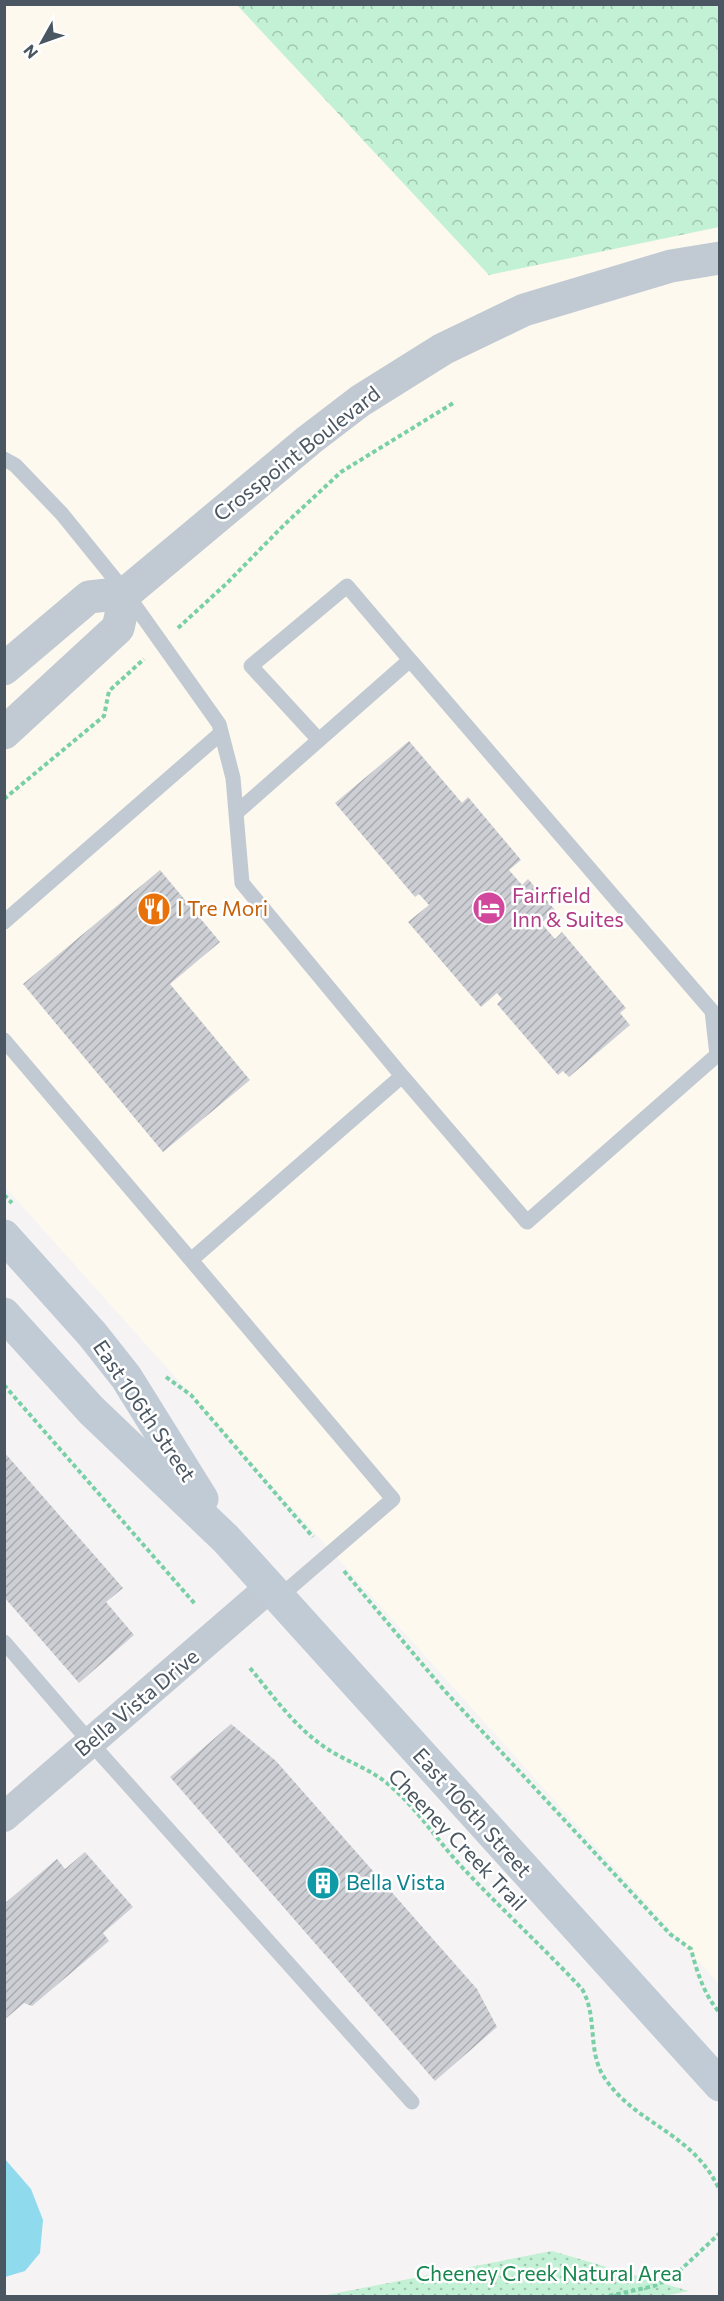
<svg xmlns="http://www.w3.org/2000/svg" width="724" height="2301" font-family="Commissioner,sans-serif">
<style>
.commercial{fill:#fdf9ef}
.forest{fill:url(#forest-crowns)}
.park{fill:url(#park-dots)}
.water{fill:#90daee}
.building{fill:url(#building-hatch)}
.lines{fill:none;stroke-linecap:round;stroke-linejoin:round}
.path{stroke:#7ad0a6;stroke-width:4;stroke-dasharray:4.5 3;stroke-linecap:butt}
.service{stroke:#c1cad2;stroke-width:15}
.minor{stroke:#c1cad2;stroke-width:30}
.tertiary{stroke:#c1cad2;stroke-width:33}
.secondary{stroke:#c1cbd6;stroke-width:33}
.labels{text-anchor:middle;stroke-width:5;stroke-linejoin:round;paint-order:stroke}
.street-label{font-size:21px;fill:#4a5661;stroke:#fff}
.hotel-label{font-size:21px;fill:#b23c85;stroke:#fff;text-anchor:start}
.food-label{font-size:21px;fill:#c56008;stroke:#fff;text-anchor:start}
.culture-label{font-size:21px;fill:#0d838f;stroke:#fff;text-anchor:start}
.park-label{font-size:21px;fill:#17864f;stroke:#fff}
</style>
<defs>
<pattern id="forest-crowns" width="20" height="18" patternUnits="userSpaceOnUse" patternTransform="scale(1.5)"><rect width="20" height="18" fill="#c3f1d5"/><path d="M2 6a3 3 0 1 1 6 0M12 15a3 3 0 1 1 6 0" fill="none" stroke="#a0c6b0"/></pattern>
<pattern id="park-dots" width="8" height="8" patternUnits="userSpaceOnUse" patternTransform="scale(1.5)"><rect width="8" height="8" fill="#c3f1d5"/><path d="M2 2h.1M6 6h.1" fill="none" stroke="#a0c6b0" stroke-width="1.8" stroke-linecap="round"/></pattern>
<pattern id="building-hatch" width="6" height="6" patternUnits="userSpaceOnUse" patternTransform="scale(1.5)"><rect width="6" height="6" fill="#cdcfd5"/><path d="M-1 1l2-2M0 6l6-6M5 7l2-2" fill="none" stroke="#a8abb0"/></pattern>
</defs>
<rect width="100%" height="100%" fill="#f5f3f3"/>
<!-- commercial -->
<path class="commercial" d="M 4,5 L 237,5 L 489,275 L 719,227 L 719,1984 L 5,1187 Z"/>
<!-- forest -->
<path class="forest" d="M 237,5 L 719,5 L 719,227 L 489,275 Z"/>
<!-- park -->
<path class="park" d="M 552,2251 L 689,2291 L 664,2296 L 322,2296 Z"/>
<!-- water -->
<path class="water" d="M 4,2158 L 31,2189 L 43,2220 L 40,2253 L 25,2271 L 5,2277 Z"/>
<!-- building -->
<path class="building" d="M 409,741 L 462,803 L 468,797 L 521,860 L 509,870 L 522,885 L 528,879 L 556,911 L 541,923 L 555,939 L 562,932 L 626,1008 L 620,1013 L 630,1025 L 569,1077 L 563,1071 L 558,1075 L 497,1004 L 502,999 L 497,993 L 481,1007 L 408,922 L 429,905 L 419,894 L 415,897 L 335,803 Z
M 160,870 L 220,942 L 170,984 L 250,1080 L 163,1152 L 23,984 Z
M 4,1452 L 123,1588 L 106,1602 L 134,1635 L 79,1683 L 4,1597 Z
M 231,1724 L 276,1761 L 477,1989 L 497,2027 L 435,2081 L 170,1777 Z
M 85,1852 L 133,1907 L 103,1933 L 109,1941 L 32,2006 L 24,2003 L 4,2020 L 4,1904 L 57,1859 L 65,1869 Z"/>
<g class="lines">
<!-- path -->
<path class="path" d="M 178,628 L 226,584 L 285,524 L 341,472 L 455,402
M 4,799 L 104,716 L 109,691 L 144,659
M 4,1195 L 12,1203
M 166,1377 L 191,1395 L 313,1537
M 4,1385 L 195,1604
M 344,1571 L 444,1690 L 670,1934 L 691,1949 C 697,1972 704,1995 720,2013
M 250,1668 C 274,1697 296,1729 329,1750 C 348,1762 370,1769 388,1784 C 416,1807 436,1839 461,1866 C 500,1908 543,1947 582,1989 C 598,2016 587,2051 604,2077 C 636,2126 693,2131 720,2191
M 609,2296 L 654,2286 L 674,2276 L 720,2233"/>
<!-- service -->
<path class="service" d="M 4,459 L 15,465 L 62,514 L 126,593 L 219,724 L 233,778 L 242,883 L 402,1076 L 191,1260 L 393,1499 L 278,1598
M 319,740 L 251,666 L 347,586 L 410,660
M 236,813 L 410,660 L 712,1011 L 717,1055 L 527,1222 L 402,1076
M 4,922 L 221,733
M 4,1040 L 191,1260
M 4,1642 L 90,1742 L 412,2102"/>
<!-- minor -->
<path class="minor" d="M 4,1817 L 269,1588"/>
<!-- tertiary -->
<path class="tertiary" d="M 4,669 L 89,597 L 126,593 L 309,440 L 360,401 L 443,349 L 524,310 L 671,266 L 720,258
M 4,733 L 118,628 L 126,593"/>
<!-- secondary -->
<path class="secondary" d="M 4,1236 L 92,1334 L 126,1377 L 202,1499
M 4,1314 L 91,1410 L 226,1539 L 720,2085"/>
</g>
<!-- icons -->
<defs>
<symbol id="hotel-disc" viewBox="-11 -11 22 22"><circle r="9.5" fill="#d1479c" stroke="#fff"/><path d="M-6-4.5h1.5V1H6V5H4.5V3h-9V5H-6ZM-4 0a1.8 1.8 0 1 1 3.6 0ZM.5 0V-2.5h3Q6-2.5 6 0Z" fill="#fff"/></symbol>
<symbol id="restaurant-disc" viewBox="-11 -11 22 22"><circle r="9.5" fill="#e8710a" stroke="#fff"/><path d="M-5-6h1v4h1v-4h1v4h1v-4h1v5L-1.5 .5V6h-2V.5L-5-1ZM5-6V6H3V1.5H1.5Q1.5-4 5-6Z" fill="#fff"/></symbol>
<symbol id="building-disc" viewBox="-11 -11 22 22"><circle r="9.5" fill="#0f9aa8" stroke="#fff"/><path d="M-4-6H4V6H1V3H-1V6H-4ZM-2.5-4.3h1.7v1.8h-1.7ZM.8-4.3h1.7v1.8H.8ZM-2.5-1h1.7V.8h-1.7ZM.8-1h1.7V.8H.8Z" fill="#fff"/></symbol>
</defs>
<g fill-rule="evenodd">
<use href="#hotel-disc" x="470" y="889" width="38" height="38"/>
<use href="#restaurant-disc" x="135" y="890" width="38" height="38"/>
<use href="#building-disc" x="304" y="1864" width="38" height="38"/>
</g>
<g class="labels">
<!-- street labels -->
<g class="street-label">
<text transform="translate(297 454) rotate(-38)" y="7">Crosspoint Boulevard</text>
<text transform="translate(144 1411) rotate(56)" y="7">East 106th Street</text>
<text transform="translate(137 1703) rotate(-40)" y="7">Bella Vista Drive</text>
<text transform="translate(472 1813) rotate(48)" y="7">East 106th Street</text>
<text transform="translate(457 1840) rotate(46)" y="7">Cheeney Creek Trail</text>
</g>
<!-- hotel labels -->
<g class="hotel-label">
<text x="512" y="903">Fairfield<tspan x="512" dy="24">Inn &amp; Suites</tspan></text>
</g>
<!-- food labels -->
<g class="food-label">
<text x="177" y="916">I Tre Mori</text>
</g>
<!-- culture labels -->
<g class="culture-label">
<text x="346" y="1890">Bella Vista</text>
</g>
<!-- park labels -->
<g class="park-label">
<text x="549" y="2281">Cheeney Creek Natural Area</text>
</g>
</g>
<!-- border -->
<rect width="724" height="2301" fill="none" stroke="#4a5661" stroke-width="12"/>
<!-- north arrow -->
<g transform="translate(42 42) rotate(230)" stroke="#ffffff" stroke-width="4.5" paint-order="stroke">
<path d="M0-4.5L10 22L0 15L-10 22Z" fill="#4a5661"/>
<text y="-9" font-size="16" font-weight="bold" text-anchor="middle" fill="#4a5661">N</text>
</g>
</svg>
